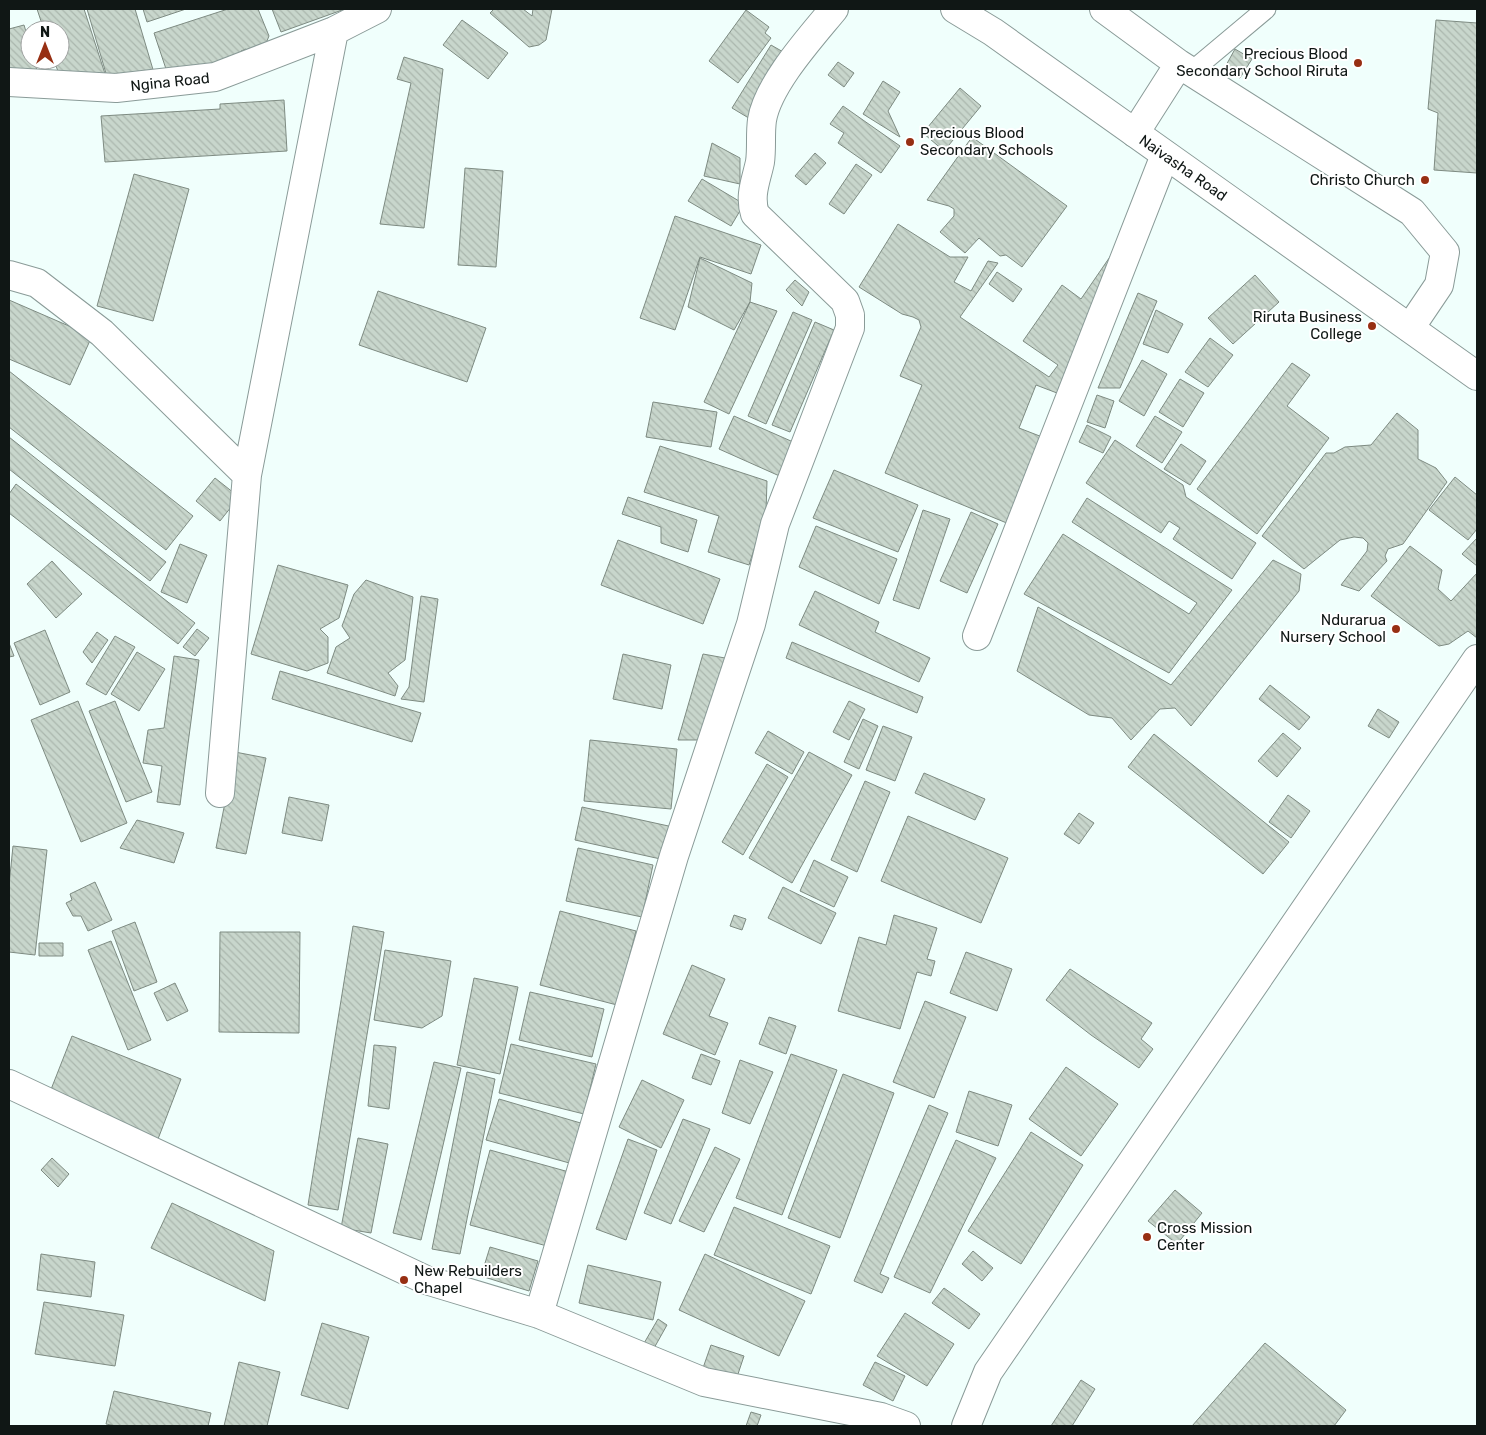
<svg xmlns="http://www.w3.org/2000/svg" width="1486" height="1435" font-family="Rubik,sans-serif">
<style>
.building{fill:url(#building-back-hatch);stroke:#7e8b82}
.lines{fill:none;stroke-linecap:round;stroke-linejoin:round}
.service-casing{stroke:#8a9b98;stroke-width:21}
.minor-casing{stroke:#8a9b98;stroke-width:30}
.secondary-casing{stroke:#8a9b98;stroke-width:30}
.service{stroke:#fff;stroke-width:19}
.minor{stroke:#fff;stroke-width:28}
.secondary{stroke:#fff;stroke-width:28}
.poi-dot{fill:#972f13;stroke:#fff;stroke-width:2}
.labels{text-anchor:middle;stroke-width:4;stroke-linejoin:round;paint-order:stroke}
.poi-label{font-size:15px;fill:#101715;stroke:#fff;text-anchor:end}
.street-label{font-size:15px;fill:#101715;stroke:#fff}
</style>
<defs>
<pattern id="building-back-hatch" width="6" height="6" patternUnits="userSpaceOnUse" patternTransform="scale(1.25)"><rect width="6" height="6" fill="#c8d6cc"/><path d="M-1 5l2 2M0 0l6 6M5-1l2 2" fill="none" stroke="#abb7ae"/></pattern>
</defs>
<rect width="100%" height="100%" fill="#f0fffc"/>
<!-- building -->
<path class="building" d="M 37,9 L 84,9 L 108,83 L 61,80 L 54,60 L 60,60 L 60,30 L 44,30 Z
M 87,9 L 135,9 L 154,73 L 110,87 Z
M 143,9 L 186,9 L 147,22 Z
M 228,9 L 258,9 L 269,36 L 262,53 L 248,54 L 246,49 L 241,51 L 241,57 L 170,81 L 154,33 Z
M 272,9 L 345,9 L 281,32 Z
M 494,9 L 523,9 L 532,16 L 533,9 L 552,9 L 546,40 L 539,45 L 529,47 L 490,13 Z
M 746,10 L 769,27 L 765,33 L 771,38 L 738,83 L 709,61 Z
M 462,20 L 508,53 L 488,79 L 443,45 Z
M 1436,20 L 1477,23 L 1477,173 L 1434,170 L 1438,113 L 1428,109 Z
M 24,25 L 30,45 L 30,60 L 34,60 L 40,81 L 9,77 L 9,29 Z
M 771,45 L 792,57 L 752,120 L 732,108 Z
M 1235,49 L 1252,59 L 1240,78 L 1224,69 Z
M 404,57 L 443,69 L 424,228 L 380,224 L 411,83 L 397,79 Z
M 838,62 L 854,73 L 844,87 L 828,75 Z
M 883,81 L 900,92 L 888,111 L 900,137 L 863,114 Z
M 960,88 L 981,106 L 944,151 L 923,133 Z
M 284,100 L 287,151 L 105,162 L 101,116 L 220,109 L 220,104 Z
M 843,106 L 900,146 L 881,173 L 838,143 L 844,133 L 830,124 Z
M 972,137 L 1067,206 L 1022,267 L 1006,255 L 1000,256 L 979,238 L 965,253 L 940,232 L 954,216 L 954,209 L 949,206 L 927,200 Z
M 712,143 L 740,158 L 740,184 L 704,176 Z
M 815,153 L 826,163 L 806,185 L 795,176 Z
M 856,164 L 872,175 L 844,214 L 829,204 Z
M 465,168 L 503,171 L 496,267 L 458,265 Z
M 134,174 L 189,189 L 153,321 L 97,306 Z
M 702,179 L 744,204 L 731,226 L 688,201 Z
M 675,216 L 761,245 L 751,274 L 700,257 L 675,330 L 640,318 Z
M 898,224 L 950,257 L 968,257 L 954,282 L 971,291 L 988,261 L 998,263 L 960,317 L 1049,377 L 1058,365 L 1023,341 L 1062,285 L 1081,299 L 1116,248 L 1057,393 L 1036,385 L 1019,428 L 1050,440 L 1014,526 L 885,473 L 922,385 L 900,376 L 921,327 L 919,320 L 913,317 L 902,314 L 859,287 Z
M 700,258 L 752,283 L 750,302 L 734,330 L 688,307 Z
M 997,272 L 1022,289 L 1013,302 L 989,284 Z
M 1255,275 L 1279,302 L 1233,344 L 1208,318 Z
M 795,280 L 809,292 L 802,306 L 786,290 Z
M 378,291 L 486,328 L 467,382 L 359,345 Z
M 1138,293 L 1157,301 L 1120,388 L 1098,388 Z
M 9,300 L 92,336 L 70,385 L 9,359 Z
M 750,302 L 777,311 L 729,414 L 704,402 Z
M 1156,310 L 1183,324 L 1168,353 L 1143,344 Z
M 793,312 L 812,320 L 766,424 L 748,416 Z
M 815,322 L 834,330 L 790,432 L 772,425 Z
M 1210,338 L 1233,355 L 1208,387 L 1185,372 Z
M 1142,360 L 1167,374 L 1144,416 L 1119,401 Z
M 1292,363 L 1310,375 L 1287,406 L 1329,438 L 1257,534 L 1197,489 Z
M 9,371 L 193,516 L 166,550 L 9,427 Z
M 1180,379 L 1204,393 L 1183,427 L 1159,412 Z
M 1097,395 L 1114,401 L 1105,428 L 1087,422 Z
M 653,402 L 717,412 L 711,447 L 646,437 Z
M 1397,413 L 1418,430 L 1418,459 L 1436,468 L 1447,482 L 1403,544 L 1388,549 L 1385,556 L 1387,561 L 1359,591 L 1341,585 L 1367,551 L 1368,543 L 1363,538 L 1354,537 L 1340,540 L 1304,569 L 1262,536 L 1326,453 L 1334,453 L 1345,447 L 1371,445 Z
M 734,416 L 800,445 L 784,478 L 719,449 Z
M 1155,416 L 1182,432 L 1162,463 L 1136,446 Z
M 1087,425 L 1111,437 L 1103,453 L 1079,442 Z
M 9,437 L 166,562 L 150,581 L 9,469 Z
M 1115,440 L 1183,485 L 1186,497 L 1256,543 L 1232,579 L 1173,539 L 1180,528 L 1169,521 L 1161,533 L 1086,483 Z
M 1181,444 L 1206,461 L 1190,485 L 1164,469 Z
M 660,446 L 767,481 L 766,512 L 749,565 L 708,552 L 719,516 L 644,492 Z
M 834,470 L 918,505 L 898,552 L 813,518 Z
M 1455,477 L 1477,495 L 1477,529 L 1468,540 L 1429,510 Z
M 215,478 L 239,497 L 220,521 L 196,501 Z
M 16,484 L 195,623 L 178,644 L 9,513 L 9,494 Z
M 628,497 L 697,520 L 688,552 L 661,543 L 661,527 L 622,514 Z
M 1087,498 L 1232,590 L 1169,673 L 1024,594 L 1063,534 L 1189,614 L 1197,603 L 1072,522 Z
M 923,510 L 950,519 L 919,609 L 893,600 Z
M 971,512 L 998,524 L 967,593 L 940,581 Z
M 816,526 L 897,559 L 879,604 L 799,567 Z
M 1477,538 L 1477,566 L 1462,554 Z
M 618,540 L 720,579 L 703,624 L 601,585 Z
M 180,544 L 207,555 L 187,603 L 161,592 Z
M 1410,546 L 1442,570 L 1438,589 L 1451,601 L 1477,573 L 1477,638 L 1468,631 L 1449,644 L 1439,646 L 1371,596 Z
M 1273,560 L 1301,574 L 1299,591 L 1191,726 L 1175,708 L 1160,709 L 1131,740 L 1112,718 L 1089,715 L 1017,671 L 1038,607 L 1171,685 Z
M 52,561 L 82,594 L 56,618 L 27,584 Z
M 278,565 L 348,585 L 339,618 L 320,629 L 328,637 L 328,663 L 307,671 L 251,654 Z
M 366,580 L 413,597 L 405,660 L 388,673 L 398,686 L 395,696 L 327,673 L 336,647 L 350,638 L 342,626 L 354,594 Z
M 815,591 L 879,622 L 875,632 L 930,658 L 919,682 L 799,625 Z
M 421,596 L 438,599 L 424,702 L 401,699 L 409,687 Z
M 197,629 L 209,638 L 195,656 L 183,647 Z
M 45,630 L 70,692 L 40,705 L 14,643 Z
M 97,632 L 108,640 L 92,663 L 83,652 Z
M 115,636 L 135,647 L 106,695 L 86,684 Z
M 792,642 L 923,697 L 917,713 L 786,658 Z
M 9,643 L 14,656 L 9,657 Z
M 137,652 L 165,669 L 139,711 L 111,694 Z
M 623,654 L 671,665 L 662,709 L 613,699 Z
M 703,654 L 725,658 L 700,740 L 678,740 Z
M 174,656 L 199,660 L 180,805 L 157,802 L 162,766 L 143,763 L 148,730 L 164,728 Z
M 280,671 L 421,713 L 412,742 L 272,699 Z
M 1270,685 L 1310,717 L 1299,730 L 1259,699 Z
M 78,701 L 127,823 L 81,842 L 31,720 Z
M 115,701 L 152,792 L 126,802 L 89,711 Z
M 849,701 L 865,709 L 849,740 L 833,732 Z
M 1378,709 L 1399,722 L 1389,738 L 1368,726 Z
M 863,719 L 878,726 L 859,769 L 844,762 Z
M 883,726 L 912,737 L 895,781 L 866,770 Z
M 768,731 L 804,752 L 792,774 L 755,753 Z
M 1283,733 L 1301,748 L 1277,777 L 1258,761 Z
M 1154,734 L 1289,842 L 1263,874 L 1128,767 Z
M 590,740 L 677,749 L 671,809 L 584,801 Z
M 235,752 L 266,758 L 246,854 L 216,848 Z
M 809,752 L 852,775 L 792,883 L 749,858 Z
M 767,764 L 788,777 L 743,855 L 722,842 Z
M 924,773 L 985,799 L 975,820 L 915,793 Z
M 865,781 L 890,792 L 857,872 L 831,860 Z
M 1288,795 L 1310,811 L 1291,838 L 1269,822 Z
M 289,797 L 329,805 L 322,841 L 282,833 Z
M 582,807 L 673,827 L 665,860 L 575,840 Z
M 1079,813 L 1094,823 L 1079,844 L 1064,834 Z
M 908,816 L 1008,858 L 981,923 L 881,881 Z
M 137,820 L 184,833 L 174,863 L 120,848 Z
M 13,846 L 47,850 L 35,955 L 9,952 L 9,885 Z
M 578,848 L 653,865 L 642,917 L 566,901 Z
M 814,860 L 848,877 L 834,907 L 800,891 Z
M 95,882 L 112,920 L 88,931 L 81,916 L 73,916 L 66,903 L 72,900 L 70,894 Z
M 783,887 L 836,913 L 821,944 L 768,918 Z
M 560,911 L 636,931 L 617,1005 L 540,985 Z
M 734,915 L 746,919 L 742,930 L 730,926 Z
M 894,915 L 937,928 L 927,959 L 935,961 L 931,976 L 917,972 L 900,1029 L 838,1011 L 859,937 L 886,945 Z
M 135,922 L 157,982 L 134,991 L 112,931 Z
M 353,926 L 384,932 L 338,1210 L 308,1205 Z
M 220,932 L 300,932 L 299,1033 L 219,1032 Z
M 111,941 L 151,1040 L 128,1050 L 88,950 Z
M 39,943 L 63,943 L 63,956 L 39,956 Z
M 385,950 L 451,961 L 442,1016 L 422,1028 L 374,1020 Z
M 966,952 L 1012,969 L 997,1011 L 950,993 Z
M 692,965 L 725,979 L 709,1016 L 728,1023 L 715,1055 L 663,1034 Z
M 1070,969 L 1152,1023 L 1141,1039 L 1153,1049 L 1139,1068 L 1091,1035 L 1046,1000 Z
M 474,978 L 518,987 L 500,1074 L 457,1065 Z
M 175,983 L 188,1011 L 167,1021 L 154,993 Z
M 530,992 L 604,1009 L 592,1057 L 519,1040 Z
M 925,1001 L 966,1017 L 934,1098 L 893,1082 Z
M 769,1017 L 796,1026 L 786,1054 L 759,1044 Z
M 72,1036 L 181,1079 L 158,1139 L 48,1097 Z
M 511,1044 L 596,1064 L 584,1114 L 499,1093 Z
M 374,1045 L 396,1047 L 389,1109 L 368,1106 Z
M 701,1054 L 720,1061 L 711,1085 L 692,1078 Z
M 791,1054 L 837,1070 L 782,1215 L 736,1198 Z
M 740,1060 L 773,1072 L 750,1124 L 722,1113 Z
M 434,1062 L 461,1068 L 421,1240 L 393,1233 Z
M 1066,1067 L 1118,1104 L 1081,1156 L 1029,1119 Z
M 467,1072 L 495,1079 L 460,1254 L 432,1249 Z
M 843,1074 L 894,1093 L 840,1238 L 788,1218 Z
M 642,1080 L 684,1100 L 661,1148 L 619,1127 Z
M 969,1091 L 1012,1105 L 998,1146 L 956,1132 Z
M 499,1099 L 584,1124 L 573,1164 L 486,1140 Z
M 929,1105 L 948,1113 L 880,1274 L 889,1278 L 882,1293 L 854,1281 Z
M 683,1119 L 710,1129 L 671,1224 L 644,1213 Z
M 1031,1132 L 1083,1165 L 1021,1264 L 968,1231 Z
M 358,1138 L 388,1144 L 371,1233 L 341,1228 Z
M 628,1139 L 657,1150 L 626,1240 L 596,1229 Z
M 956,1140 L 996,1158 L 930,1293 L 894,1277 Z
M 715,1147 L 740,1159 L 704,1232 L 679,1221 Z
M 490,1150 L 569,1172 L 547,1246 L 470,1225 Z
M 52,1158 L 69,1174 L 58,1187 L 41,1170 Z
M 1175,1190 L 1202,1213 L 1177,1244 L 1148,1221 Z
M 172,1203 L 274,1251 L 265,1301 L 151,1248 Z
M 734,1207 L 830,1246 L 811,1294 L 714,1255 Z
M 490,1247 L 538,1261 L 529,1291 L 481,1276 Z
M 973,1251 L 993,1268 L 982,1281 L 962,1264 Z
M 41,1254 L 95,1262 L 91,1297 L 37,1290 Z
M 705,1254 L 805,1301 L 779,1356 L 679,1310 Z
M 588,1265 L 661,1282 L 653,1320 L 579,1303 Z
M 944,1288 L 980,1314 L 969,1329 L 932,1303 Z
M 44,1302 L 124,1315 L 115,1366 L 35,1354 Z
M 905,1313 L 954,1344 L 927,1386 L 877,1356 Z
M 658,1319 L 667,1325 L 653,1350 L 643,1345 Z
M 322,1323 L 369,1337 L 348,1409 L 301,1395 Z
M 1265,1343 L 1346,1410 L 1334,1426 L 1192,1426 Z
M 711,1345 L 744,1356 L 736,1380 L 703,1368 Z
M 239,1362 L 280,1372 L 267,1426 L 224,1426 Z
M 875,1362 L 905,1376 L 893,1401 L 863,1385 Z
M 1081,1380 L 1095,1389 L 1072,1426 L 1051,1426 Z
M 114,1391 L 211,1413 L 208,1426 L 116,1426 L 106,1424 Z
M 751,1412 L 761,1415 L 757,1426 L 746,1426 Z"/>
<g class="lines">
<defs>
<path id="service" d="M 1192,71 L 1266,9"/>
<path id="minor" d="M 1104,9 L 1179,64 L 1412,212 L 1445,252 L 1439,285 L 1410,328
M 9,82 L 116,88 L 215,77 L 334,31 L 377,9
M 1135,133 L 1179,64
M 9,275 L 37,283 L 102,333 L 247,475
M 977,636 L 1165,155
M 220,793 L 247,475 L 334,31
M 9,1084 L 426,1280 L 539,1314 L 704,1382 L 881,1417 L 906,1426
M 539,1314 L 674,856 L 751,624 L 775,524 L 850,328 L 850,315 L 845,301 L 755,214 C 749,195 756,181 760,162 C 762,148 760,134 762,120 C 768,84 811,37 834,9
M 966,1426 L 988,1372 L 1477,659"/>
<path id="secondary" d="M 955,9 L 993,32 L 1477,376"/>
</defs>
<!-- service casing -->
<use href="#service" class="service-casing"/>
<!-- minor casing -->
<use href="#minor" class="minor-casing"/>
<!-- secondary casing -->
<use href="#secondary" class="secondary-casing"/>
<!-- service -->
<use href="#service" class="service"/>
<!-- minor -->
<use href="#minor" class="minor"/>
<!-- secondary -->
<use href="#secondary" class="secondary"/>
</g>
<!-- markers -->
<g class="poi-dot">
<circle cx="1358" cy="63" r="5"/>
<circle cx="910" cy="142" r="5"/>
<circle cx="1425" cy="180" r="5"/>
<circle cx="1372" cy="326" r="5"/>
<circle cx="1396" cy="629" r="5"/>
<circle cx="1147" cy="1237" r="5"/>
<circle cx="404" cy="1280" r="5"/>
</g>
<g class="labels">
<!-- poi labels -->
<g class="poi-label">
<text x="1348" y="59">Precious Blood<tspan x="1348" dy="17">Secondary School Riruta</tspan></text>
<text x="920" y="138" text-anchor="start">Precious Blood<tspan x="920" dy="17">Secondary Schools</tspan></text>
<text x="1415" y="185">Christo Church</text>
<text x="1362" y="322">Riruta Business<tspan x="1362" dy="17">College</tspan></text>
<text x="1386" y="625">Ndurarua<tspan x="1386" dy="17">Nursery School</tspan></text>
<text x="1157" y="1233" text-anchor="start">Cross Mission<tspan x="1157" dy="17">Center</tspan></text>
<text x="414" y="1276" text-anchor="start">New Rebuilders<tspan x="414" dy="17">Chapel</tspan></text>
</g>
<!-- street labels -->
<g class="street-label">
<text transform="translate(170 82) rotate(-6)" y="5">Ngina Road</text>
<text transform="translate(1183 168) rotate(35)" y="5">Naivasha Road</text>
</g>
</g>
<!-- border -->
<rect width="1486" height="1435" fill="none" stroke="#101715" stroke-width="20"/>
<!-- north arrow -->
<g transform="translate(45 45)"><circle r="24" fill="#ffffff" stroke="#9fa2a1"/>
<path d="M0-4L9 19L0 12L-9 19Z" fill="#972f13"/>
<text y="-8" font-size="14" font-weight="bold" text-anchor="middle" fill="#101715">N</text>
</g>
</svg>
